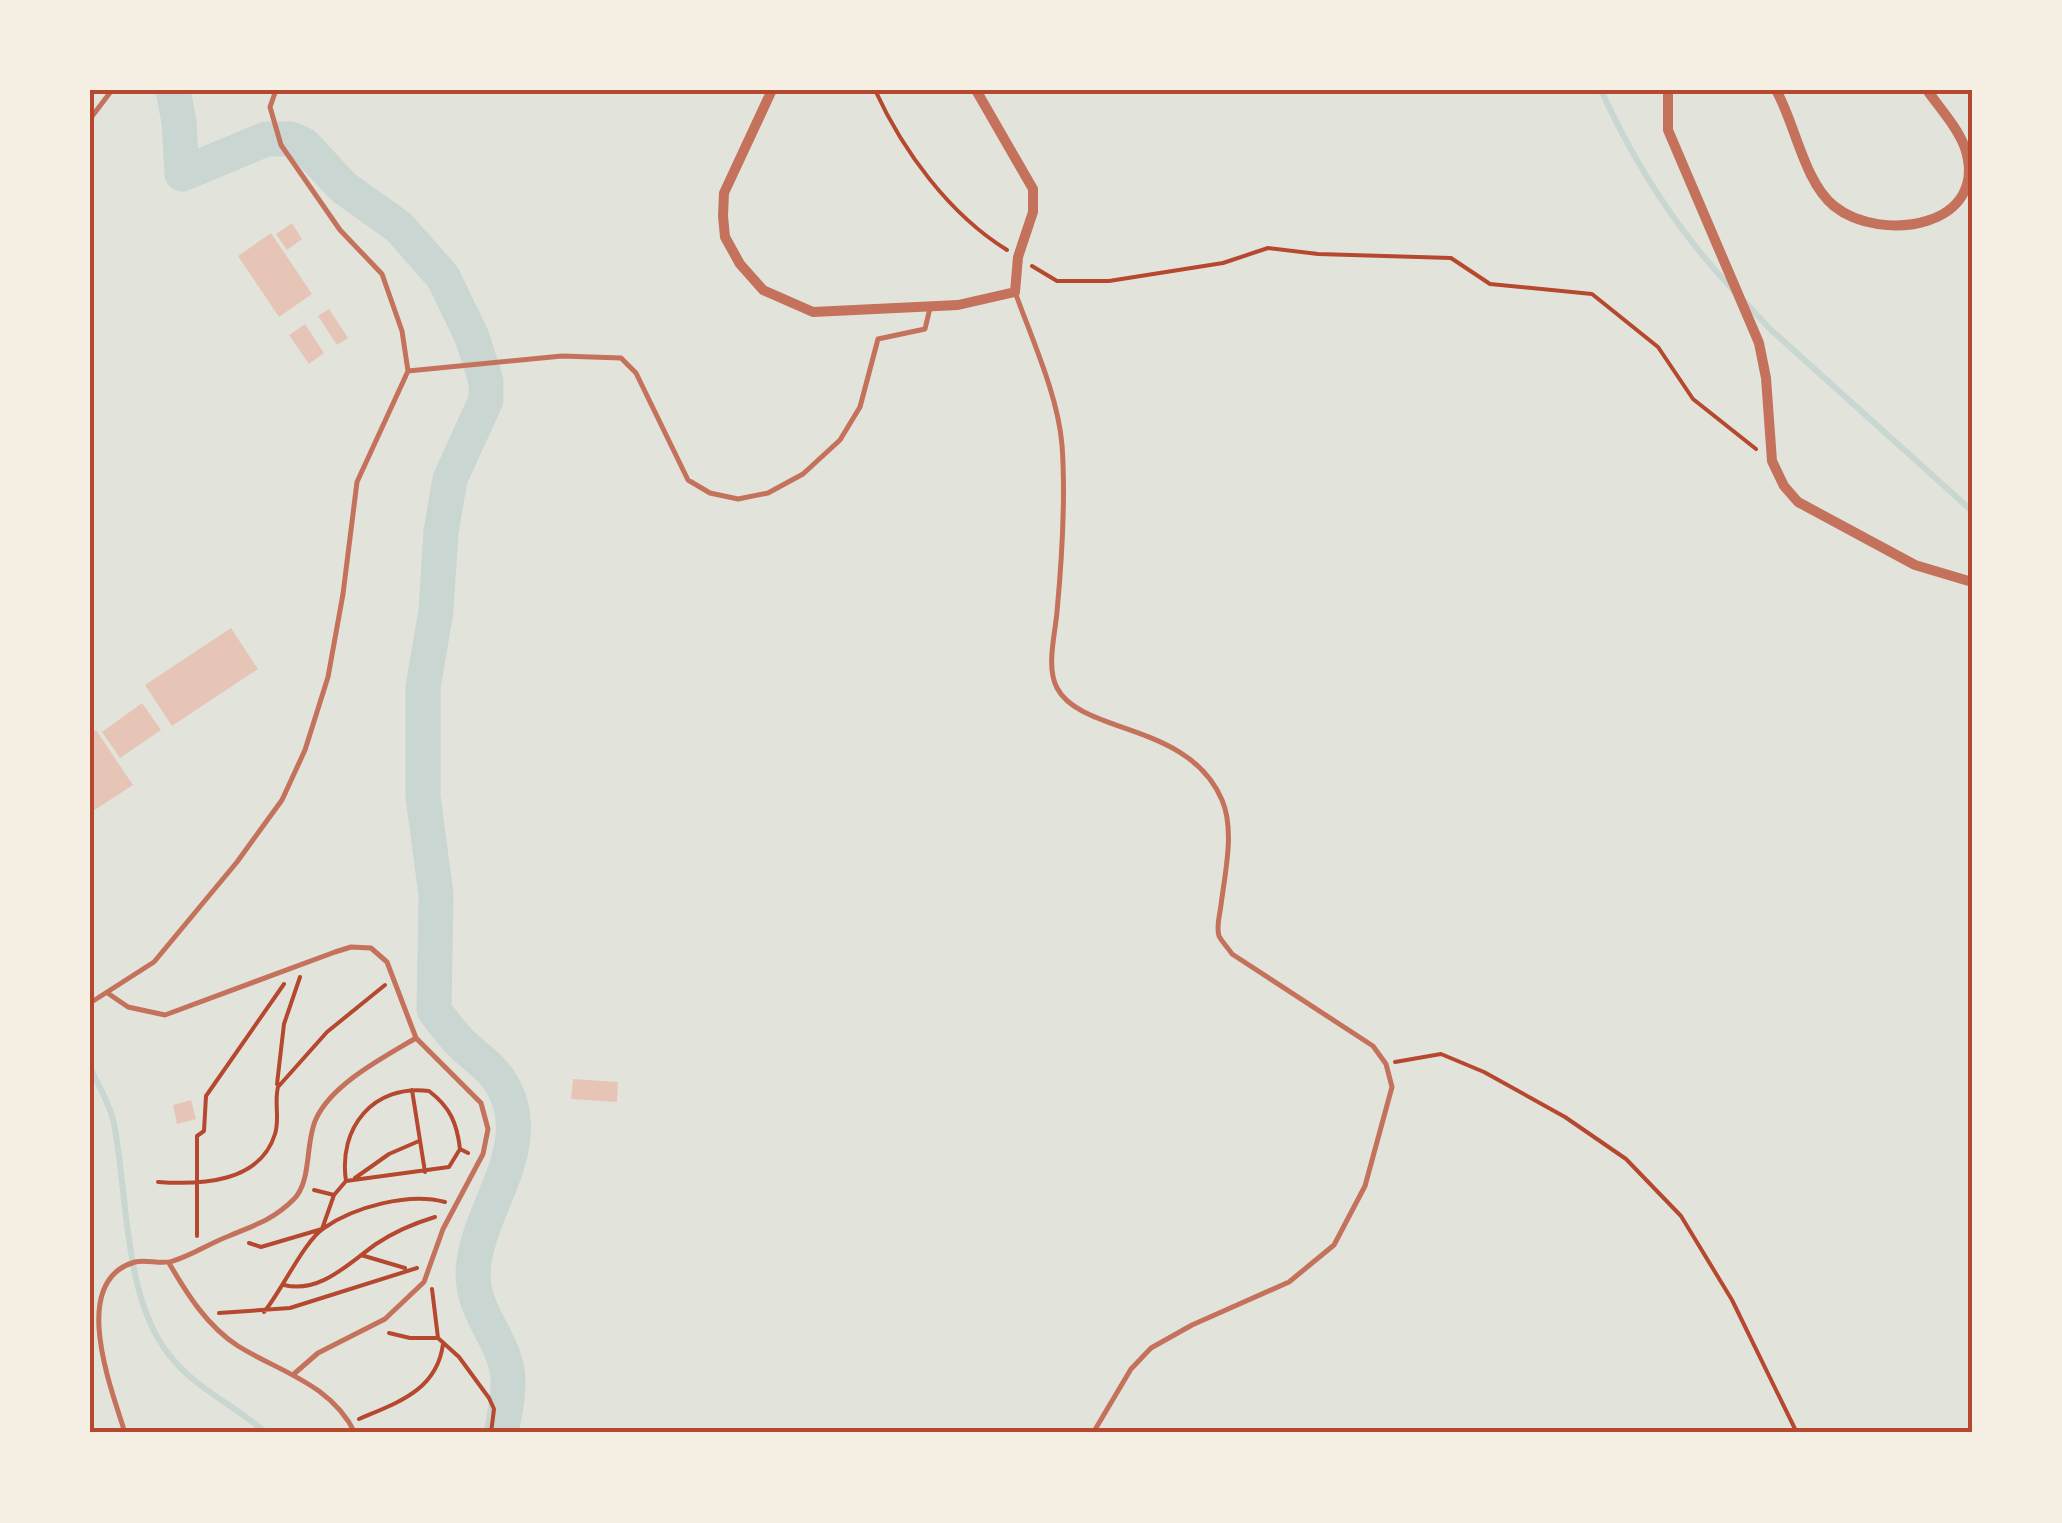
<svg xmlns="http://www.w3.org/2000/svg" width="2062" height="1523" font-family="'PT Sans Narrow',sans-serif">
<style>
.green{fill:#e2e4dc}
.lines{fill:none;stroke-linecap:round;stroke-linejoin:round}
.stream{stroke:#c9d6d2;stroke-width:6}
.river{stroke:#c9d6d2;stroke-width:35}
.building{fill:#e6c5b7}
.path{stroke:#b5482f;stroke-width:4}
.service{stroke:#c5725c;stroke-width:5}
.minor{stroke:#c5725c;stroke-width:10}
.neatline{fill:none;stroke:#b5482f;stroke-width:4}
</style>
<rect width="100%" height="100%" fill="#f6efe4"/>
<!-- green -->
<path class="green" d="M 90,90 L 1972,90 L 1972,1433 L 90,1433 Z"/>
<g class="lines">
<!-- stream -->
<path class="stream" d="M 1601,90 C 1634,163 1680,234 1735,292
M 1744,301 L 1769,328 L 1972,511
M 90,1067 C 98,1085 111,1106 114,1124 C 128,1195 123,1298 170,1356 C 197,1390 235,1405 266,1433"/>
<!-- river -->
<path class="river" d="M 173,90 L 179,122 L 182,174 L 266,139 L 291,139 L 304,145 L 343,187 L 399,227 L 443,277 L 472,337 L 486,381 L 486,400 L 450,479 L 441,532 L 436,611 L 423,687 L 423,796 L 436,895 L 434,1010 C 443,1022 452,1035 463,1045 C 475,1057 493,1068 501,1083 C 540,1147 476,1208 473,1272 C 472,1315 507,1341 508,1380 C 509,1397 504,1416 501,1433"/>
</g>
<!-- building -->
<path class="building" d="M 292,223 L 302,239 L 287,250 L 276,234 Z
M 271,233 L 312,294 L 279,317 L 238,256 Z
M 329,309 L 348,338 L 337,345 L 318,316 Z
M 305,324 L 324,353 L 309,364 L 289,335 Z
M 231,628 L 258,669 L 172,726 L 145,685 Z
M 142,703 L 161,730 L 120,758 L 102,732 Z
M 96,730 L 133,785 L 90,813 L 90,734 Z
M 573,1079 L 618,1082 L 617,1102 L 571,1099 Z
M 191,1100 L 196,1119 L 177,1124 L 173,1105 Z"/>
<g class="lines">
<!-- path -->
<path class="path" d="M 875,90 C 903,151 949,214 1007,250
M 1032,266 L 1057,281 L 1109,281 L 1223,263 L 1268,248 L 1318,254 L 1451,258 L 1490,284 L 1592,294 L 1658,347 L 1693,399 L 1756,449
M 1395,1062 L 1441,1054 L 1484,1072 L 1565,1117 L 1626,1159 L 1681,1216 L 1732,1300 L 1797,1433
M 277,1084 L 284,1024 L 300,977
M 412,1090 L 425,1172
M 355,1178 L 389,1154 L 419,1141
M 346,1181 L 449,1167 L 460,1149
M 158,1182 C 200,1185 260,1183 275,1134 C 280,1119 274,1102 278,1087 L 327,1032 L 385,985
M 314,1190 L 334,1195
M 197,1236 L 197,1136 L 204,1131 L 206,1096 L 284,984
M 249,1243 L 261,1247 L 322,1229 L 334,1195 L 346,1181 C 338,1128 373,1084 429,1091 C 450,1107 457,1123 460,1149 L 468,1153
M 361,1255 L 405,1268
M 284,1285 C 320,1294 349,1263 376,1244 C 394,1232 415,1223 435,1217
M 432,1289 L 438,1338 L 459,1357 L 489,1398 L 494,1409 L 491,1433
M 264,1312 C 281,1292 304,1241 324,1228 C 354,1207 409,1192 445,1202
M 219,1313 L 290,1308 L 417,1268
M 389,1333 L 410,1338 L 438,1338
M 359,1419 C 396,1403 437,1391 443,1344"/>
<!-- service -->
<path class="service" d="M 90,119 L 112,90
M 1015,292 C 1032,339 1058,396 1062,445 C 1066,500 1062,558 1057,612 C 1055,635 1046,667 1057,688 C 1082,735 1189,722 1222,800 C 1235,830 1225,873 1221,905 C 1220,914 1216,927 1219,936 C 1222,942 1229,949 1232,954 L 1373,1046 L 1386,1064 L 1392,1087 L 1365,1186 L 1334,1245 L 1289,1282 L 1192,1325 L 1151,1348 L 1131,1369 L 1093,1433
M 408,371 L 562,356 L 621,358 L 636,373 L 688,480 L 710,493 L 738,499 L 768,493 L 803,474 L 840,440 L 860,407 L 878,339 L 925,329 L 930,308
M 109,994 L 128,1007 L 165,1015 L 335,952 L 351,947 L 371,948 L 387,962 L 416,1038 L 481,1103 L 488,1129 L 483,1154 L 443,1229 L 424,1282 L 385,1319 L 318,1353 L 295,1373
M 90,1003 L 154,962 L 237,862 L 282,800 L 305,750 L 328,677 L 343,594 L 357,482 L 408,371 L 402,331 L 382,274 L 340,230 L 281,145 L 270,107 L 276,90
M 169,1263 C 187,1294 207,1326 238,1346 C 280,1372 331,1384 355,1433
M 125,1433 C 112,1390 68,1281 135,1262 C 147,1259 161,1265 173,1261 C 193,1255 210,1243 229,1236 C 255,1225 273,1220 294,1199 C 312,1181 305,1142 316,1119 C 332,1084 384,1057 416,1038"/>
<!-- minor -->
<path class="minor" d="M 772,90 L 724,193 L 723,216 L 725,237 L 740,264 L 763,290 L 813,312 L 958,305 L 1015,292 L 1018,257 L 1033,212 L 1033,189 L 976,90
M 1668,90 L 1668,130 L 1759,343 L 1766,378 L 1772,461 L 1784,486 L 1798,502 L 1915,565 L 1972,582
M 1776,90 C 1795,123 1804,182 1834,206 C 1881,244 1991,227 1965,148 C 1958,128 1939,107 1927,90"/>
</g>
<!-- border -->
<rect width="2062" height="1523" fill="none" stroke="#f6efe4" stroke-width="185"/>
<rect x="92" y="92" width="1878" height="1338" class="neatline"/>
</svg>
